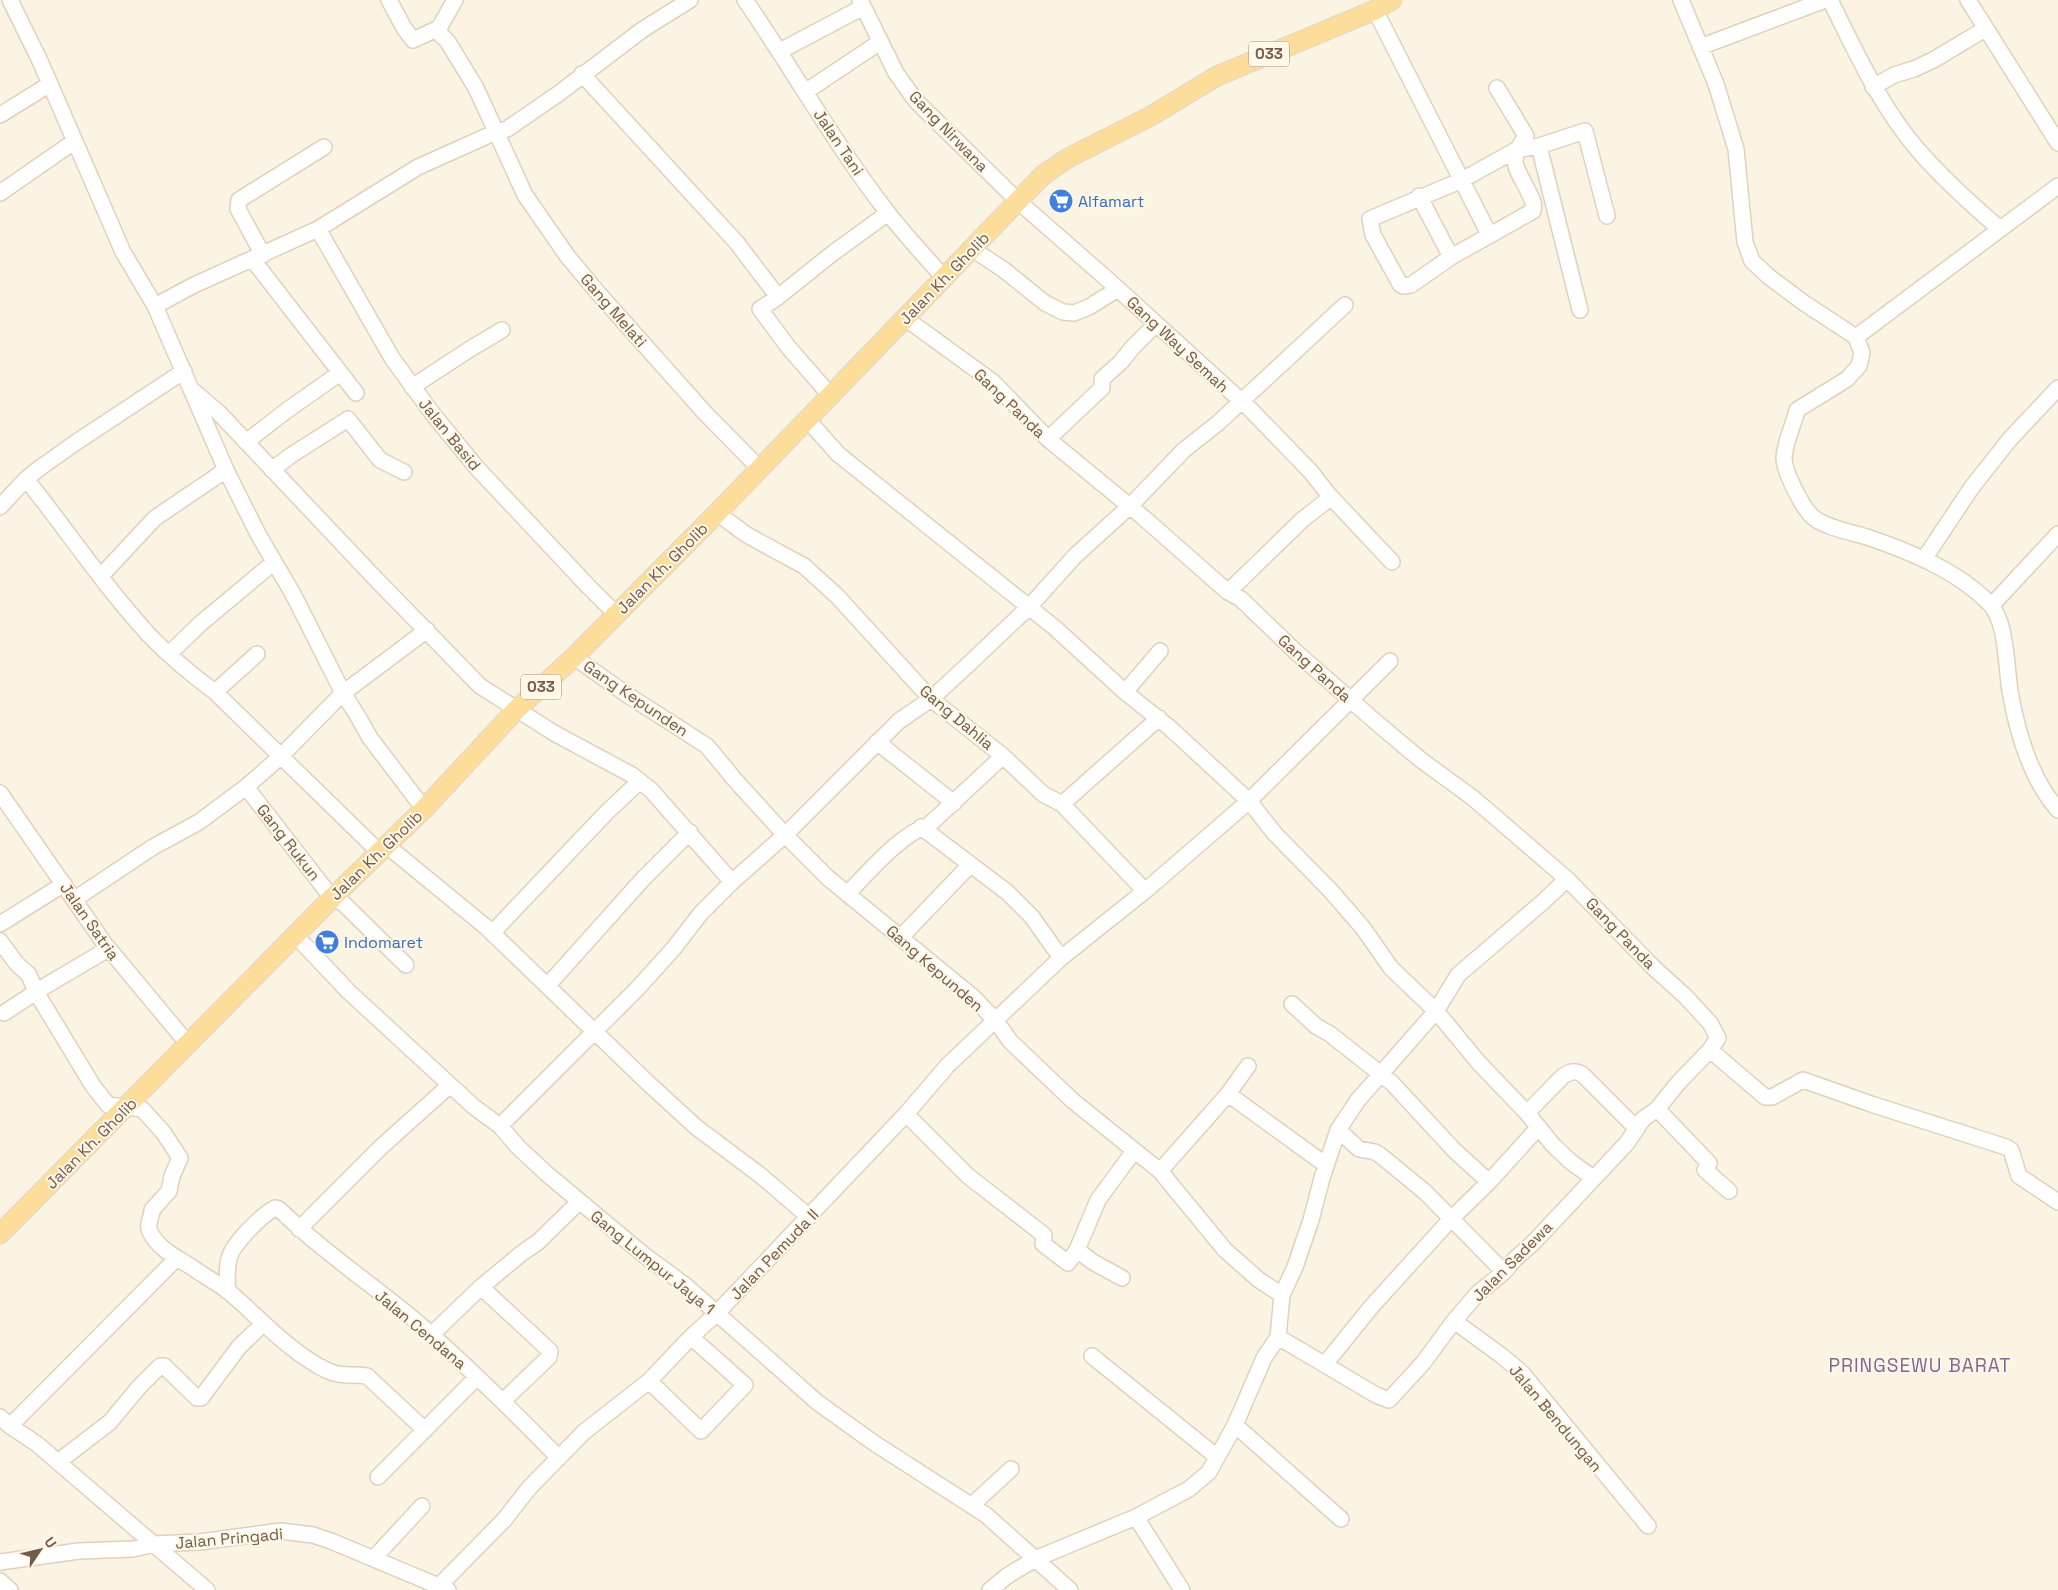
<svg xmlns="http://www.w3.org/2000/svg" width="2058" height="1590" font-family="'Space Grotesk',sans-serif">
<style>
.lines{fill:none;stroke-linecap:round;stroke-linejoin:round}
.minor-casing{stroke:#e0d0be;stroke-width:18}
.major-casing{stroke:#ded7d3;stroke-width:21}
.minor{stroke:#fff;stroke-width:15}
.major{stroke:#fcdd99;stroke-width:19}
.labels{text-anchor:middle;stroke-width:4;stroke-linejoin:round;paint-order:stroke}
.shield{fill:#fff7e8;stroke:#9e8978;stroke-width:1}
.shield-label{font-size:15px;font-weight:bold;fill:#745a48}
.street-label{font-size:16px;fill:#745a48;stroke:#fff7e8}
.shop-label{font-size:16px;fill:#366cbe;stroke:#fff7e8;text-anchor:start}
.quarter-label{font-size:19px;letter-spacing:1px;fill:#896497;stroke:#fff7e8}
</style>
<rect width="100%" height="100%" fill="#fcf4e2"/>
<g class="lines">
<defs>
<path id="minor" d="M 10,0 L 40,61 L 123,252 L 155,306 L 226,470 L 258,534 L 293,594 L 343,693 L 357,715 L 370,738 L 424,809
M 389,0 L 404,28 L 413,40 L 439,28
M 455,0 L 439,28 L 441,35 L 448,42 L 476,88 L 525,195 L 568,257 L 599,294 L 705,413 L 760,469
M 745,0 C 793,70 836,146 888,213 C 905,235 925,256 943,277
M 860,0 L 896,73 L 916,101 L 1019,202 L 1107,279 L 1250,409 L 1311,472 L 1329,495 L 1392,562
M 1681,0 L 1716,84 L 1736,149 L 1745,242 L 1752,261 L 1768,276 L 1804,303 L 1856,337 L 1862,353 L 1859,366 L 1847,379 L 1797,410 C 1793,427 1785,441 1784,458 C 1784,471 1803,510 1814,518 C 1825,527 1853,533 1867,537 C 1911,552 1958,571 1990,604 C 2007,622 2006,667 2010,691 C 2017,732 2031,779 2058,810
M 1830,0 C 1856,52 1880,106 1918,150 C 1943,179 1972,205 2000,229
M 1968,0 L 2058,143
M 1375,10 L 1489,234
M 1700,47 L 1825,0
M 780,51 L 863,7
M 582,74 L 737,243 L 778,297
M 1873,87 L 1894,75 L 1914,69 L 1935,59 L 1985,29
M 1497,88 L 1526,136 C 1507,162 1516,166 1529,193 C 1532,199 1535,204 1533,211 L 1451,257 L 1411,285 L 1403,286 L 1400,284 L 1373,235 L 1370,219 L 1462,180 L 1516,150 L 1539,146 L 1585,131 L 1607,216
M 805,92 L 880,42
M 0,115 L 50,84
M 1539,146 L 1580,310
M 0,193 L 75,141
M 1419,196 L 1451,257
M 318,229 L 392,358 L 432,413 L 477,468 L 588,586 L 616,614
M 971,248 L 1004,270 L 1045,303 L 1063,312 L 1074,313 L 1089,307 L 1118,289
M 263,255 L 238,209 L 239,200 L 324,147
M 253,260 L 356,393
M 155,306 L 194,285 L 318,229 L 418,167 L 496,132 L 507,129 L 558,94 L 642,30 L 690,0
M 905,318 L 993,382 L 1048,439 L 1144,518 L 1228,592 L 1241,599 L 1297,653 L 1377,723 L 1421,760 L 1473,798 L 1567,879 L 1654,968 L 1685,996 L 1710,1023 L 1718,1038 L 1710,1050 L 1679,1082 L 1657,1109 L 1643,1119 L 1627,1143 L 1533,1243 L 1515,1259 L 1504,1272 L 1478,1293 L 1454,1321 L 1423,1363 L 1389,1400 L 1376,1395 L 1278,1337
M 1856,337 L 2058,186
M 412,387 L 470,349 L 502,330
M 191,389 L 219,413 L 371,574 L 480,686 L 554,733 L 632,775 L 651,790 L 732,882
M 830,395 L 789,348 L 760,309 L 778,297 L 833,253 L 888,213
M 807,419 L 838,454 L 1055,628 L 1125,692 L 1170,728 L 1249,801 L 1275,834 L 1330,890 L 1363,928 L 1391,968 L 1436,1011 L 1479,1063 L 1527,1113 L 1553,1145 L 1571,1162 L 1593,1178
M 1048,439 L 1102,388 L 1102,379 L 1121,362 L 1132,348 L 1156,324
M 246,442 L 286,411 L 340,373
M 272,470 L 290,456 L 348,419 L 380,460 L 404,472
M 26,479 C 67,530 104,586 149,635 C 169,656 192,675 215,692 L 373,846
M 0,507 L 26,479 L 37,470 L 75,443 L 184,371
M 717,513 L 747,535 L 804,566 L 837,596 L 931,699 L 1003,756 L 1043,794 L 1062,804 L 1145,891
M 1924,559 L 1972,487 L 2010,439 L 2058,388
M 101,576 L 155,518 L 226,470
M 1228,592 L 1302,520 L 1325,502 L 1329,495
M 1992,605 L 2058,534
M 169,654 L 200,624 L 273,563
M 574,657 L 626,694 L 707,746 L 735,780 L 785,835 L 828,878 L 973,997 L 996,1021 L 1010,1041 L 1073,1101 L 1160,1171 L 1225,1250 L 1259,1280 L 1282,1295
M 215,692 L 257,654
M 1125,692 L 1160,651
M 877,742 L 954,803
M 246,787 L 332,898 L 343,903 L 406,965
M 0,793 L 104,943 L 188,1044
M 1062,804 L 1159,718
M 921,827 L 1007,892 L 1032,917 L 1061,958
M 386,845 L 486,927 L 648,1083 L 696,1127 L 760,1175 L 809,1217
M 848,893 C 870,871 899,835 929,825 L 1003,756
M 75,899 L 153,847 L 199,822 L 246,787 L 280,757 L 343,693 L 427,630
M 0,924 L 64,884
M 492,933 L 607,812 L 640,781
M 295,935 L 349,992 L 474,1107 L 500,1126 L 518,1147 L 547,1174 L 644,1255 L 685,1285 L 817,1402 L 874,1443 L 986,1515 L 1070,1590
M 901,937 L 970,865
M 0,941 L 16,963 L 29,975 L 36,992 L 93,1086 L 108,1105 L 142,1109 L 163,1132 L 180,1158 L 172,1176 L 169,1191 L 152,1210 C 152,1218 146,1224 150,1232 C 158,1249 178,1258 193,1268 C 204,1276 217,1283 228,1291 C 260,1318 288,1351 326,1370 C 343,1378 350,1373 367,1376 L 425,1430
M 548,985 L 643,879 L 690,832
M 42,988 L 108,949
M 1292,1004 L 1316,1026 L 1330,1034 L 1392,1083 L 1454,1150 L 1489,1182
M 4,1013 L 36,992
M 1710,1050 L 1765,1097 L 1772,1097 L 1803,1080 L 1874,1105 L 2006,1147 L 2011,1150 L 2019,1176 L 2058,1202
M 1228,1094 L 1326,1165
M 1657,1109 L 1709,1163 L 1705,1170 L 1729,1191
M 1527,1113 L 1563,1076 C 1570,1072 1574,1070 1582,1074 L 1637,1129
M 906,1114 L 968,1176 L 1044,1235 L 1043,1244 L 1068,1263 L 1077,1250 L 1098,1200 L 1134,1151
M 500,1126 L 637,989 L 674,948 L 701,913 L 732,882 L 785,835 L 899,721 L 931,699 L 971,662 L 1029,607 L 1075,556 L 1130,506 L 1184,450 L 1218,423 L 1345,305
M 1338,1130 L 1359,1149 L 1375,1152 L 1380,1155 L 1425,1192 L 1504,1272
M 1160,1171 L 1228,1094 L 1248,1066
M 299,1229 L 380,1148 L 450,1085
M 1077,1250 L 1093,1262 L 1122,1278
M 481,1287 L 550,1351 L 549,1357 L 503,1401
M 227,1291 C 228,1281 226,1269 229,1259 C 232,1244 262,1215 275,1208 L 279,1209 C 320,1249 367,1281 411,1317 C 463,1361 511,1409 559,1458
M 1454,1321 L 1502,1356 L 1522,1373 L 1648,1526
M 431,1335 L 481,1287 L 522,1253 L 538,1242 L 579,1202
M 1092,1356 L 1217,1457
M 1325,1364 L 1372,1306 L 1451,1219 L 1489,1182 L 1538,1128
M 649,1381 L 701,1431 L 745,1385 L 691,1337
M 0,1417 L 10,1426 L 37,1444 L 207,1590
M 1235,1425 L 1341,1519
M 10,1426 L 177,1258
M 58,1462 L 110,1422 L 139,1387 L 160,1366 L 164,1366 L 197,1398 L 201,1398 L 239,1347 L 263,1324
M 378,1477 L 477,1377
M 972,1505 L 1011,1469
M 1136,1517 L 1182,1590
M 374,1558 L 422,1506
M 0,1562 L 79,1551 L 133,1549 L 154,1544 L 200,1542 L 281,1531 L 313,1535 L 331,1541 L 448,1590
M 0,1581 L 10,1590
M 439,1586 L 504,1520 L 530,1487 L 584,1432 L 649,1381 L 691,1337 L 716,1314 L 906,1114 L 948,1065 L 1061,958 L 1145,891 L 1249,801 L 1390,661
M 990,1590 L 1007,1576 L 1035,1559 L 1136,1517 L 1189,1489 L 1209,1472 L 1235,1425 L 1264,1358 L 1278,1337 L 1282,1295 L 1295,1267 L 1311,1220 L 1322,1178 L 1338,1130 L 1358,1100 L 1436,1011 L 1458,975 L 1544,901 L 1567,879"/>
<path id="major" d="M 0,1234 L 332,898 L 424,809 L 516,710 L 574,657 L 717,513 L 1043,175 L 1068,158 L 1151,116 L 1217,76 L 1375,10 L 1392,0"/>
</defs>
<!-- minor casing -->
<use href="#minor" class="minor-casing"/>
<!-- major casing -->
<use href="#major" class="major-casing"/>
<!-- minor -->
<use href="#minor" class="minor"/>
<!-- major -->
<use href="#major" class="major"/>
</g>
<!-- icons -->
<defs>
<symbol id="supermarket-disc" viewBox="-11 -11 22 22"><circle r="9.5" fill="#3f7fe0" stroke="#fff7e8"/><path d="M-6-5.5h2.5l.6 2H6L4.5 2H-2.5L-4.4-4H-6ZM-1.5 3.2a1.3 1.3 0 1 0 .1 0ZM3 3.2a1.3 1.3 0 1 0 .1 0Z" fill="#fff"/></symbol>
</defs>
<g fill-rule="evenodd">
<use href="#supermarket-disc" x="1047" y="187" width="28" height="28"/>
<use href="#supermarket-disc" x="313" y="928" width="28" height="28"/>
</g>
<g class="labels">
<!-- shield labels -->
<g class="shield">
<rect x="1249" y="41.5" width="40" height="25" rx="4"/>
<rect x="521" y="674.5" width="40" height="25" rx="4"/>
</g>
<g class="shield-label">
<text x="1269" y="59">033</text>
<text x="541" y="692">033</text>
</g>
<!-- street labels -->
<g class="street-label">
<text transform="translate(949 131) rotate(46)" y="6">Gang Nirwana</text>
<text transform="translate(839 142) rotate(56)" y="6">Jalan Tani</text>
<text transform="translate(944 278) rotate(-46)" y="6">Jalan Kh. Gholib</text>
<text transform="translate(614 310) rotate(49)" y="6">Gang Melati</text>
<text transform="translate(1178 344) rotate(43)" y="6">Gang Way Semah</text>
<text transform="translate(1010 403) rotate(44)" y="6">Gang Panda</text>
<text transform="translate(450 434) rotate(51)" y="6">Jalan Basid</text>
<text transform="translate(662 568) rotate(-45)" y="6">Jalan Kh. Gholib</text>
<text transform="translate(1315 668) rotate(42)" y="6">Gang Panda</text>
<text transform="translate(636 698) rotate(34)" y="6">Gang Kepunden</text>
<text transform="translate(957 717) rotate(40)" y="6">Gang Dahlia</text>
<text transform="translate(289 842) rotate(52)" y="6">Gang Rukun</text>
<text transform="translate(376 855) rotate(-44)" y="6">Jalan Kh. Gholib</text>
<text transform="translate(90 921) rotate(55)" y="6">Jalan Satria</text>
<text transform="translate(1621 933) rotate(46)" y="6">Gang Panda</text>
<text transform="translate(935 968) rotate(41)" y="6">Gang Kepunden</text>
<text transform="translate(91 1143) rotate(-45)" y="6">Jalan Kh. Gholib</text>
<text transform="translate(774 1254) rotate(-46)" y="6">Jalan Pemuda II</text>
<text transform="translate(1512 1261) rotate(-45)" y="6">Jalan Sadewa</text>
<text transform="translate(653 1262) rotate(39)" y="6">Gang Lumpur Jaya 1</text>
<text transform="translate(421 1329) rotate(40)" y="6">Jalan Cendana</text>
<text transform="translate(1556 1418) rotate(50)" y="6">Jalan Bendungan</text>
<text transform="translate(229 1538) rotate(-5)" y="6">Jalan Pringadi</text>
</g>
<!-- shop labels -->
<g class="shop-label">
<text x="1078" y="207">Alfamart</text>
<text x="344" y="948">Indomaret</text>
</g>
<!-- quarter labels -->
<g class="quarter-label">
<text x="1920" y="1372">PRINGSEWU BARAT</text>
</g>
</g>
<!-- north arrow -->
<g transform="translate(40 1550) rotate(55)" stroke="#fff7e8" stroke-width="4" paint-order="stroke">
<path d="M0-4L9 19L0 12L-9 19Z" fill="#745a48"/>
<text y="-8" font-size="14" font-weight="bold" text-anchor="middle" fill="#745a48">U</text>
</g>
</svg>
